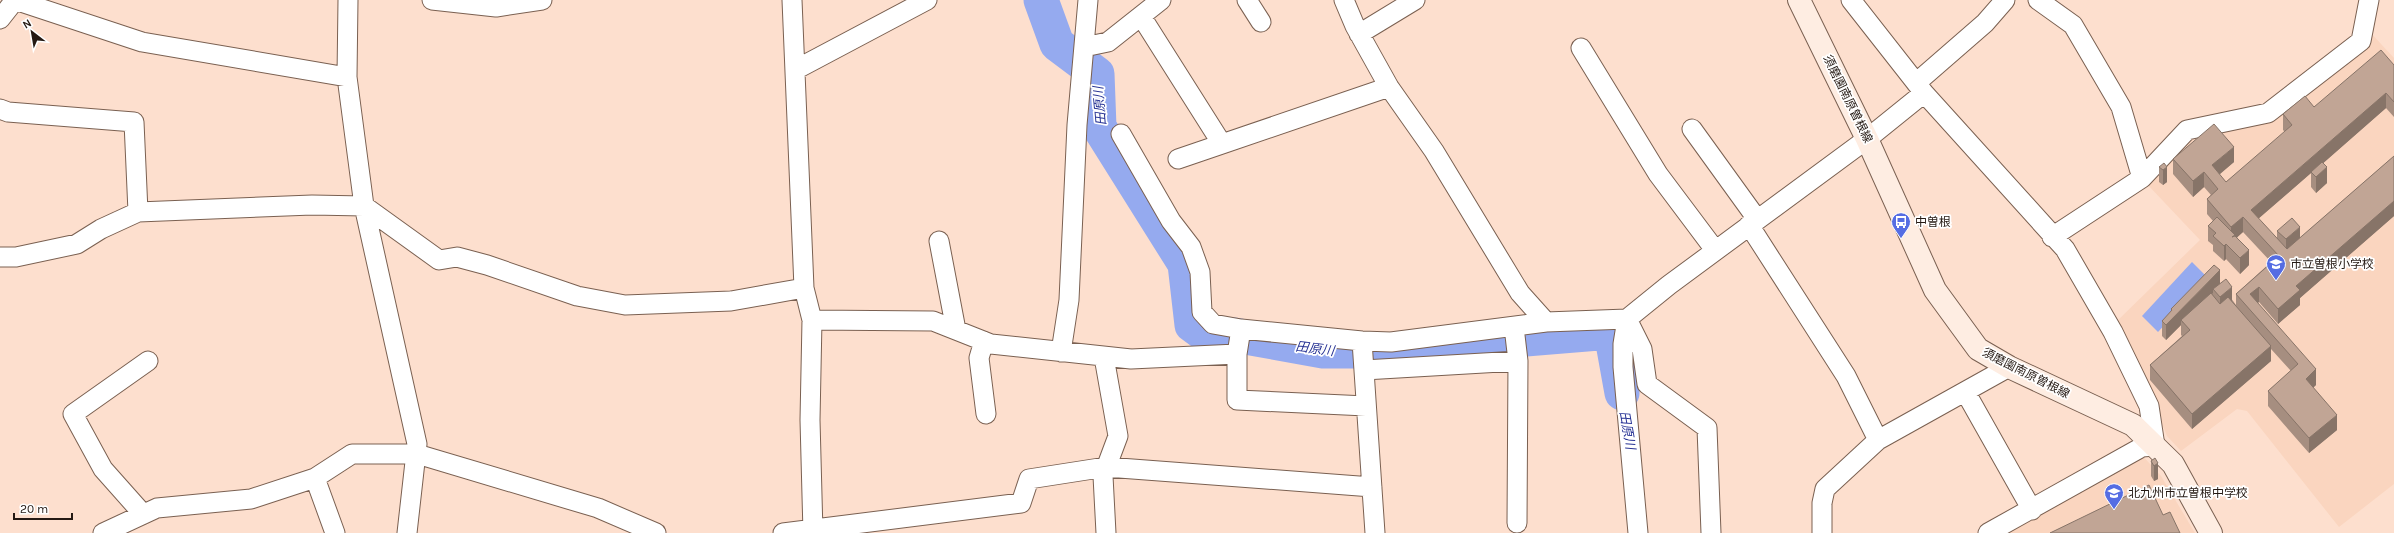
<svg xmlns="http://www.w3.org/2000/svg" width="2394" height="533" font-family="Karla,'Noto Sans JP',sans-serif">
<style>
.built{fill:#fad5bf}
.water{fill:#95aaef}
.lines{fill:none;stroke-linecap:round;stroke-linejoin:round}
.river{stroke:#95aaef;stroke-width:35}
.street-casing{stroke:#7a6051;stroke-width:21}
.secondary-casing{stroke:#7a6051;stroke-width:24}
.street{stroke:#fff;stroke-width:19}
.secondary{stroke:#feede2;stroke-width:22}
.wall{fill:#a68e80}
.shaded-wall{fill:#877468}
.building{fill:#c1a595;stroke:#877468}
.labels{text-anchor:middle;stroke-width:3.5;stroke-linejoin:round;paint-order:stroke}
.street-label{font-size:12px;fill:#241913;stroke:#fff}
.poi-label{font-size:12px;fill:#241913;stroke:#fff;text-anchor:start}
.water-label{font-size:13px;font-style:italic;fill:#263294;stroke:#fff}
</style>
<rect width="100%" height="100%" fill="#fddfce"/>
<!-- built -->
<path class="built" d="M 2369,31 L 2394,58 L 2394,484 L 2339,527 L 2247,411 L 2237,409 L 2181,451 L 2167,436 L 2137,363 L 2115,323 L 2200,240 L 2146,183 L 2188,135 L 2237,128 Z
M 2141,454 L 2161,476 L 2195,533 L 2000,533 L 2086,490 Z"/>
<!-- water -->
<path class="water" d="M 2192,262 L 2208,278 L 2158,332 L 2142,316 Z"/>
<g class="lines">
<!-- river -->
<path class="river" d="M 1041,0 L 1057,44 L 1097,74 L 1099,127 L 1185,264 L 1192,325 L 1207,336 L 1234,335 L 1323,351 L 1379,351 L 1611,332 L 1622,393"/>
<defs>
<path id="street" d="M 15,0 L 142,42 L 347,77
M 348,0 L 347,77 L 364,206 L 417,444 L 407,533
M 432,0 L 496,7 L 542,0
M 792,0 L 804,288 L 812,320 L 810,420 L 813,533
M 1247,0 L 1261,22
M 1344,0 L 1355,26 L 1389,87 L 1434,151 L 1520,293 L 1546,322
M 1851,0 L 1924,93
M 2038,0 L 2073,25 L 2121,107 L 2142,178
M 1141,16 L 1222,144 L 1389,87
M 0,19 L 15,0
M 1359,34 L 1415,0
M 1084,47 L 1108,42 L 1161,0
M 1581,48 L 1658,174 L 1715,250
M 795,70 L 927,0
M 1916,83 L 1985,23 L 2005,0
M 0,109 L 8,112 L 134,122 L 138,212
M 1692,129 L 1757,219
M 1121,134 L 1171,221 L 1191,247 L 1200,272 L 1202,312 L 1213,324 L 1241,329
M 1178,159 L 1222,144
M 1749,225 L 1846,376 L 1878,440
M 2052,237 L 2142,178 L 2187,130 L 2268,113 L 2361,41 L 2369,0
M 939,241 L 956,330
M 0,257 L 16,257 L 77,244 L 101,229 L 138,212 L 312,205 L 364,206 L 439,260 L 457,257 L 487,265 L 577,296 L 625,305 L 731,301 L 804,288
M 1627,319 L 1642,349 L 1647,384 L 1707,428 L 1711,533
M 1627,319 L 1623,344 L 1623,367 L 1638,533
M 812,320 L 933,321 L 991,344 L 1131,359 L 1237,354 L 1241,329 L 1362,341 L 1391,342 L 1546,322 L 1627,319 L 1669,285 L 1867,139 L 1924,93 L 2065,249 L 2113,332 L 2149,406 L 2155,446 L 2142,447 L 1988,533
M 1514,327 L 1518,361
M 984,341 L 979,358 L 986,414
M 1362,341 L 1375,533
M 1061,352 L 1069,300 L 1077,125 L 1088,0
M 1237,354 L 1237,400 L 1366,406
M 1104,357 L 1118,436 L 1103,476 L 1106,533
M 1364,370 L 1518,361 L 1517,523
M 1966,393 L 2032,510
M 315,478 L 335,533
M 143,514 L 103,469 L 73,414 L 148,361
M 103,533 L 157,508 L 251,499 L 315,478 L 352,454 L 417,454 L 598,508 L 656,533
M 783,533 L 1021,503 L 1029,479 L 1106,467 L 1372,487
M 1822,533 L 1822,503 L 1825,489 L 1878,440 L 2009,367"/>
<path id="secondary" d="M 1799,0 L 1867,139 L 1935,290 L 1978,349 L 2009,367 L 2133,425 L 2173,464 L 2211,533"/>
</defs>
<!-- street casing -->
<use href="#street" class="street-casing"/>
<!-- secondary casing -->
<use href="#secondary" class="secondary-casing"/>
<!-- street -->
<use href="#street" class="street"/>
<!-- secondary -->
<use href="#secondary" class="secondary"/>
</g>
<!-- wall -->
<path class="wall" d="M 2394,65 L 2394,117 L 2386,108 L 2323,163 L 2327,183 L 2316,193 L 2311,187 L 2311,173 L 2258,219 L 2277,239 L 2277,231 L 2300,238 L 2394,156 L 2394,216 L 2300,298 L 2300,305 L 2278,324 L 2259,302 L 2257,303 L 2316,385 L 2313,387 L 2337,430 L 2309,453 L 2268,406 L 2268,391 L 2291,371 L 2271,349 L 2271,361 L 2192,429 L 2150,380 L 2150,365 L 2182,336 L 2181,335 L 2181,325 L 2166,340 L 2162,336 L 2162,321 L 2171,312 L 2171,309 L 2220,283 L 2236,305 L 2236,294 L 2271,262 L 2243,232 L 2237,237 L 2249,265 L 2240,274 L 2226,259 L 2224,261 L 2213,251 L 2213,245 L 2208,241 L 2208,226 L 2213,221 L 2207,214 L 2207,199 L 2211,195 L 2204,187 L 2193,197 L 2173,174 L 2173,159 L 2234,162 L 2219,174 L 2226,182 L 2285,132 L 2283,130 L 2283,114 L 2314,107 Z
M 2159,167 L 2167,167 L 2167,182 L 2163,185 L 2159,182 Z
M 2155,458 L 2158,479 L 2154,481 L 2151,476 L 2151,461 Z"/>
<!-- shaded-wall -->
<path class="shaded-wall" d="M 2386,93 L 2386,108 L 2312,173 L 2311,172 L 2311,173 L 2251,225 L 2251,210 Z
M 2234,147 L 2234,162 L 2212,181 L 2212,165 Z
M 2167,167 L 2167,182 L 2163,185 L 2163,170 Z
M 2327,167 L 2327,183 L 2316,193 L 2316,177 Z
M 2204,172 L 2204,187 L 2193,197 L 2193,181 Z
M 2394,201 L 2394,216 L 2300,298 L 2300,305 L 2278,324 L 2278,309 L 2296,286 Z
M 2243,217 L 2243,232 L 2231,243 L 2231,227 Z
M 2300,227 L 2300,242 L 2286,254 L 2286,239 Z
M 2226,244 L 2226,259 L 2224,261 L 2224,246 Z
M 2249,250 L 2249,265 L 2240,274 L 2240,258 Z
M 2220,270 L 2220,286 L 2213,289 L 2213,293 L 2183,323 L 2181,320 L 2181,325 L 2166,340 L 2166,325 Z
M 2232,287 L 2232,302 L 2220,312 L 2220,297 Z
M 2259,287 L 2259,302 L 2250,310 L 2250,294 Z
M 2271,346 L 2271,361 L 2192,429 L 2192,414 Z
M 2316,369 L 2316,385 L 2306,395 L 2306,379 Z
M 2337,415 L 2337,430 L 2309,453 L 2309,438 Z
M 2158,463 L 2158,479 L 2154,481 L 2154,466 Z"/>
<!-- building -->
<path class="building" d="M 2381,50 L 2394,65 L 2394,102 L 2386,93 L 2251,210 L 2287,249 L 2394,156 L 2394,201 L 2296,286 L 2300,290 L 2278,309 L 2259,287 L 2250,294 L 2316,369 L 2306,379 L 2337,415 L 2309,438 L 2268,391 L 2298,364 L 2236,294 L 2279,256 L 2243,217 L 2231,227 L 2207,199 L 2218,189 L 2204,172 L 2193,181 L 2173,159 L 2214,124 L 2234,147 L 2212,165 L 2226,182 L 2292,125 L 2283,114 L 2305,96 L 2314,107 Z
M 2322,162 L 2327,167 L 2316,177 L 2311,172 Z
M 2164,163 L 2167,167 L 2163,170 L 2159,167 Z
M 2217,217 L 2235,235 L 2232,237 L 2235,236 L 2249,250 L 2240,258 L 2226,244 L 2224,246 L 2213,236 L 2216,233 L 2208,226 Z
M 2292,218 L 2300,227 L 2286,239 L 2277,231 Z
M 2214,265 L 2220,270 L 2166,325 L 2162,321 L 2172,310 L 2171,309 Z
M 2226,279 L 2232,287 L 2220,297 L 2213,289 Z
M 2211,293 L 2220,304 L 2228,297 L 2271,346 L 2192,414 L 2150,365 L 2190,330 L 2181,320 Z
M 2155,458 L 2158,463 L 2154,466 L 2151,461 Z
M 2149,485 L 2163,515 L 2170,512 L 2180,533 L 2050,533 Z"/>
<!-- icons -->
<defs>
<symbol id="bus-pin" viewBox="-11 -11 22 30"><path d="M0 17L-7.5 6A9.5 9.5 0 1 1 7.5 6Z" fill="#556de3" stroke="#fff"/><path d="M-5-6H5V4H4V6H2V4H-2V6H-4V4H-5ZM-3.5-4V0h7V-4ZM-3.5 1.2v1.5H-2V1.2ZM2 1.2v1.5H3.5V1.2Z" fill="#fff"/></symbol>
<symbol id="school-pin" viewBox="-11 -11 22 30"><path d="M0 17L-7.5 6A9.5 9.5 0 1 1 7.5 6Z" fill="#556de3" stroke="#fff"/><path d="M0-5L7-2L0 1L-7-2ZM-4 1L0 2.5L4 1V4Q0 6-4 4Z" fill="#fff"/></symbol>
</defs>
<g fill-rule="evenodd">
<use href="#bus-pin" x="1890" y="211" width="22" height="30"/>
<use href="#school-pin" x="2265" y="253" width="22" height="30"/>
<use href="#school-pin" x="2103" y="482" width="22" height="30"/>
</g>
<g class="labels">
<!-- street labels -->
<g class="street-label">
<text transform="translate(1848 99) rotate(64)" y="4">須磨園南原曽根線</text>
<text transform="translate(2026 373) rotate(27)" y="4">須磨園南原曽根線</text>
</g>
<!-- poi labels -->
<g class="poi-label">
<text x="1915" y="226">中曽根</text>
<text x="2290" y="268">市立曽根小学校</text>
<text x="2128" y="497">北九州市立曽根中学校</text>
</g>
<!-- water labels -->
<g class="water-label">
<text transform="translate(1099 106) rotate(-95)" y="5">田原川</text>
<text transform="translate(1315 348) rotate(7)" y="5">田原川</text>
<text transform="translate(1628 430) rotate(80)" y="5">田原川</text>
</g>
</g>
<!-- north arrow -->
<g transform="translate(32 32) rotate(329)" stroke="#ffffff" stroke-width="3" paint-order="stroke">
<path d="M0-3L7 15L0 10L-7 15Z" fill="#241913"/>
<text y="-6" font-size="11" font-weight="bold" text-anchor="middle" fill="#241913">N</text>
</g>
<!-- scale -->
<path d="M14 513v6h58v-6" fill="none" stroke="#241913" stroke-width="2"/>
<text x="20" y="513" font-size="12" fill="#241913" stroke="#ffffff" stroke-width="3" paint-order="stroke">20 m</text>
</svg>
